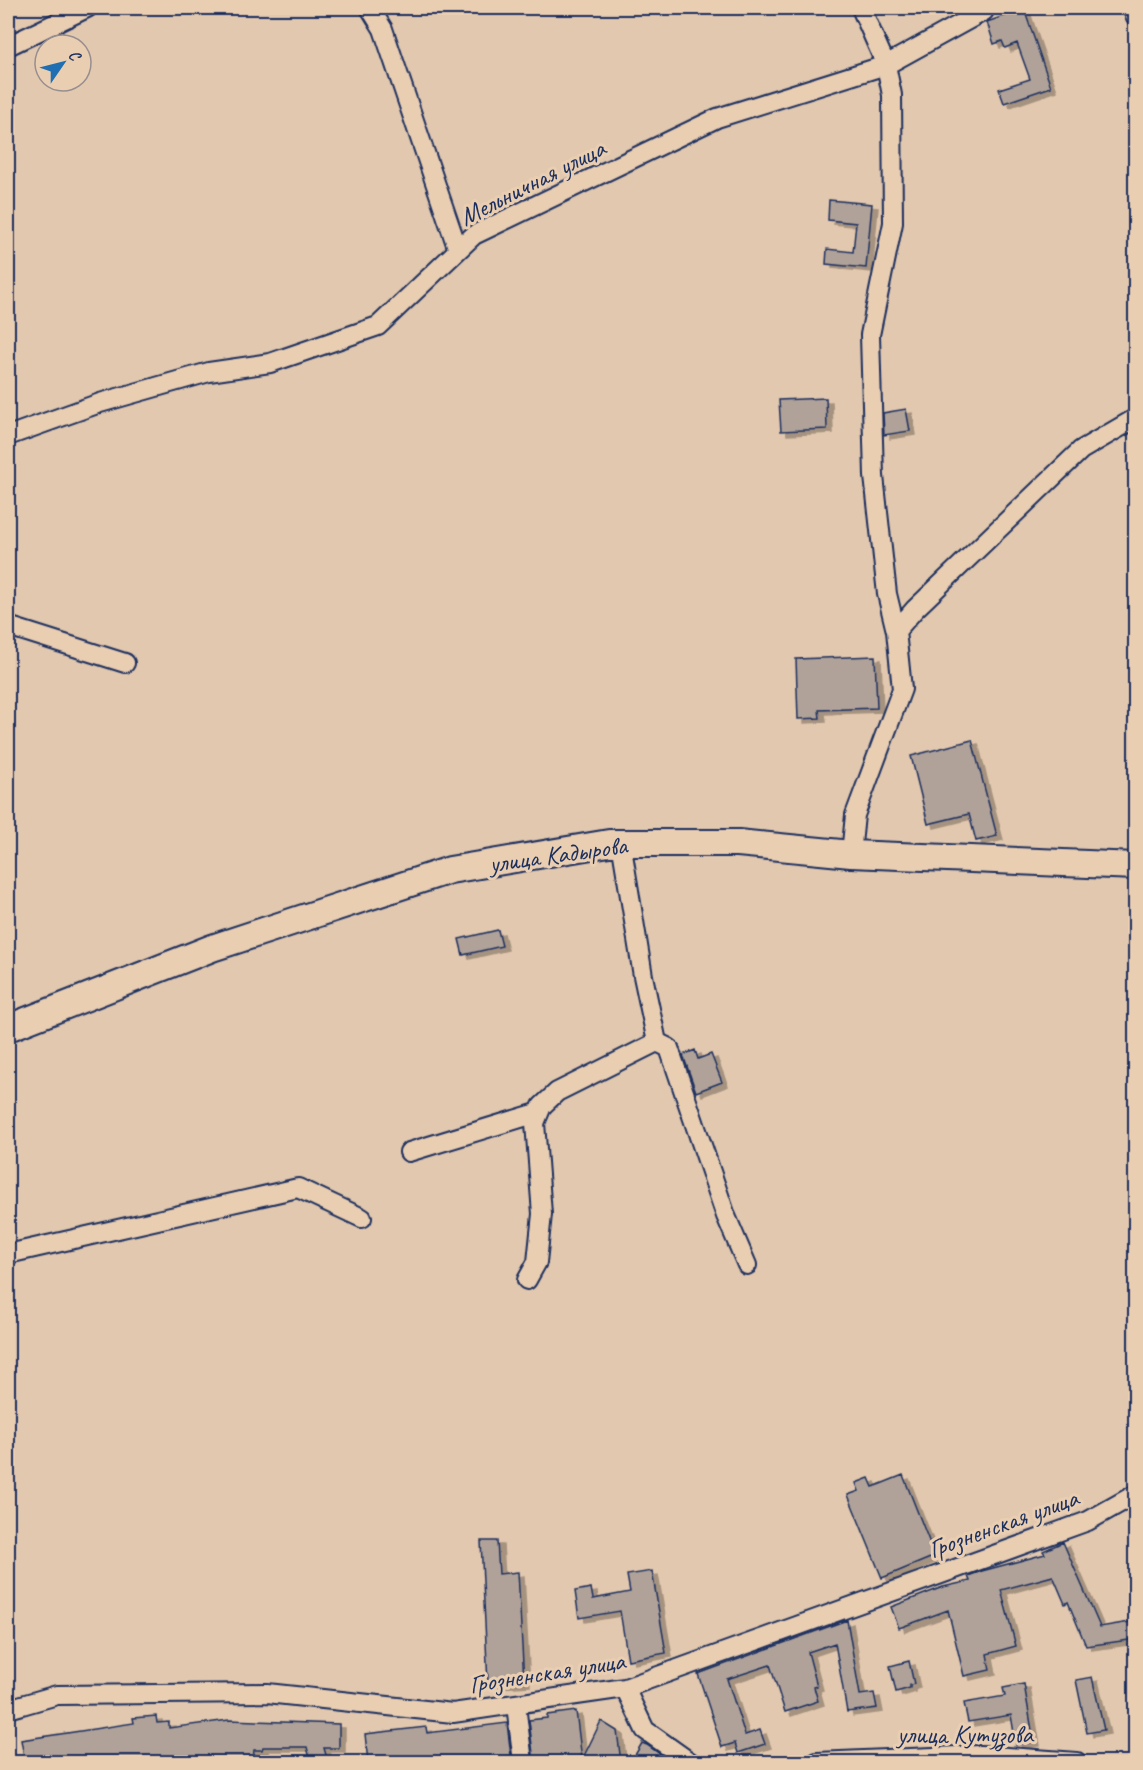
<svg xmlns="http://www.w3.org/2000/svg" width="1143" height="1770" font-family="Caveat,sans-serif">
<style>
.building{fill:#b0a299;stroke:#1b2f5e;stroke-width:1.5;filter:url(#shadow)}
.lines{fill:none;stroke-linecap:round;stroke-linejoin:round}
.street-casing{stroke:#1b2f5e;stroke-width:22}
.secondary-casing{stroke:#1b2f5e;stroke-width:30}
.street{stroke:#eaceb1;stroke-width:18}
.secondary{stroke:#eaceb1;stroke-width:26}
.labels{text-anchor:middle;stroke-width:6;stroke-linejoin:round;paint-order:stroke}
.street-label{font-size:26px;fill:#1b2f5e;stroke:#eaceb1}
</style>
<defs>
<filter id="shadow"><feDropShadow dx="6" dy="4" stdDeviation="0" flood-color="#0004"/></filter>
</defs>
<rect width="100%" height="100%" fill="#e2c8ae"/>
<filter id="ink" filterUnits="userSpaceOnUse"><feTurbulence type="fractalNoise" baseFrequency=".0167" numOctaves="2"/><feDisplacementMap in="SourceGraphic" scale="12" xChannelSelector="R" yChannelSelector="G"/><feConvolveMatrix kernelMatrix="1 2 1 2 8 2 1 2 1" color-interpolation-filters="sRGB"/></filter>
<g filter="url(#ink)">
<!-- building -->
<path class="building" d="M 1024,9 L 1051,87 L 1004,103 L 999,89 L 1030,79 L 1017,43 L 1005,48 L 1002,41 L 994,44 L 987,22 Z
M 829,200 L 872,204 L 866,268 L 826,264 L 827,249 L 853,252 L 856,223 L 828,220 Z
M 826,398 L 827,429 L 781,431 L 779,400 Z
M 906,409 L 910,431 L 884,435 L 883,413 Z
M 875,656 L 877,708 L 819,710 L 820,718 L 798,719 L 796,659 Z
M 972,740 L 997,836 L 976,841 L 969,814 L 928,824 L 911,756 Z
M 498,930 L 502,946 L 463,955 L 459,939 Z
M 695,1050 L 698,1059 L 711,1054 L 722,1082 L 696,1092 L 683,1055 Z
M 903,1475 L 935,1556 L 882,1578 L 848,1495 L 859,1491 L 856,1483 L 869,1478 L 873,1487 Z
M 481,1541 L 497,1541 L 499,1574 L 518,1572 L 524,1682 L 488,1684 Z
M 1063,1542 L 1100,1627 L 1136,1621 L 1136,1639 L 1086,1646 L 1068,1602 L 1065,1604 L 1053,1576 L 1001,1590 L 1016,1646 L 987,1654 L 990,1670 L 964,1676 L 948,1610 L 899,1628 L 891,1607 L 943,1587 L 970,1581 L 968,1576 L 982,1571 L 1045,1554 L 1043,1551 Z
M 652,1571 L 666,1653 L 628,1660 L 620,1611 L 579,1618 L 575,1591 L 591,1588 L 593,1599 L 630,1592 L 627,1575 Z
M 847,1620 L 860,1695 L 874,1693 L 877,1708 L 847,1712 L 835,1643 L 808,1652 L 817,1686 L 814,1687 L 818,1701 L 785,1712 L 770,1665 L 727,1679 L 745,1735 L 760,1730 L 765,1744 L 738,1753 L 735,1743 L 722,1747 L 698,1674 Z
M 909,1661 L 914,1684 L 910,1685 L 910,1688 L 896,1692 L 890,1666 Z
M 1092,1677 L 1104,1730 L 1087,1733 L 1076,1680 Z
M 1024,1684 L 1034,1742 L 1016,1745 L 1011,1715 L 968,1722 L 964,1703 L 1005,1696 L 1003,1688 Z
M 576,1711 L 582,1760 L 601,1721 L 617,1731 L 621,1762 L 534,1762 L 529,1720 L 547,1718 L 547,1715 Z
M 156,1716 L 157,1723 L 169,1722 L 169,1728 L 229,1720 L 339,1724 L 339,1748 L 324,1748 L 328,1762 L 311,1762 L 307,1747 L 263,1747 L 262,1750 L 254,1750 L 253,1762 L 224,1762 L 224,1757 L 175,1762 L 25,1762 L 21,1740 L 134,1723 L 133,1718 Z
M 507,1723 L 511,1756 L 471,1761 L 472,1762 L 368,1762 L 365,1734 L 426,1727 L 427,1733 Z
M 642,1743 L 647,1745 L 671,1762 L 631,1762 Z"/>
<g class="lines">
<defs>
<path id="street" d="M 370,8 L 383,29 L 458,250
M 861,8 L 886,65 L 892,95 L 893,223 L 870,335 L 874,476 L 887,594 L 896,631
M 1132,8 L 1136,17
M 8,46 L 87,8
M 8,436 L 100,403 L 209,372 L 270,363 L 378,326 L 474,235 L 717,118 L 886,65 L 984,11 L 985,8
M 8,626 L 125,663
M 621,842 L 643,976 L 657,1042
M 851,854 L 855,815 L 902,689 L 896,631 L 915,609 L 1081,450 L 1136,418
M 657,1042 L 669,1048 L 726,1216 L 747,1265
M 409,1152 L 537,1113
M 8,1254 L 298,1188 L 362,1218
M 527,1280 L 537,1262 L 542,1214 L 535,1123 L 542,1106 L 557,1092 L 657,1042
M 625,1688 L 645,1730 L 690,1762
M 516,1705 L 523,1762
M 8,1709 L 57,1695 L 267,1693 L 453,1713 L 625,1688 L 1088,1521 L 1136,1494
M 817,1762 L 980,1755 L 1077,1762"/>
<path id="secondary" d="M 8,1028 L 212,948 L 450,870 L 609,843 L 738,843 L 851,854 L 1136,866"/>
</defs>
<!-- street casing -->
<use href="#street" class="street-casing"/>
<!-- secondary casing -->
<use href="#secondary" class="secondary-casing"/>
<!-- street -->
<use href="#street" class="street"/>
<!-- secondary -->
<use href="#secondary" class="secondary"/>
</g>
</g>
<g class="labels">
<!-- street labels -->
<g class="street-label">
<text transform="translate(532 182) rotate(-27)" y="9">Мельничная улица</text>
<text transform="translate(558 854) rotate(-8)" y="9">улица Кадырова</text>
<text transform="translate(1003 1523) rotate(-20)" y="9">Грозненская улица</text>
<text transform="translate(547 1672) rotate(-9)" y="9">Грозненская улица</text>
<text x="965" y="1743">улица Кутузова</text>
</g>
</g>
<!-- margin -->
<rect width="1143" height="1770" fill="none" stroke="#eaceb1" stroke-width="30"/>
<rect x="15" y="15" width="1113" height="1740" fill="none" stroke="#1b2f5e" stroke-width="2" filter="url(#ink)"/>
<!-- north arrow -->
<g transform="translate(63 63) rotate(55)"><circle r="28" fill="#eaceb1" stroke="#978e90" stroke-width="1.5"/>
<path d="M0-4.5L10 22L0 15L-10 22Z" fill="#1f6fb2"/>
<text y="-9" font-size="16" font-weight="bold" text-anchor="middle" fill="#1b2f5e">С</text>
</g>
</svg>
